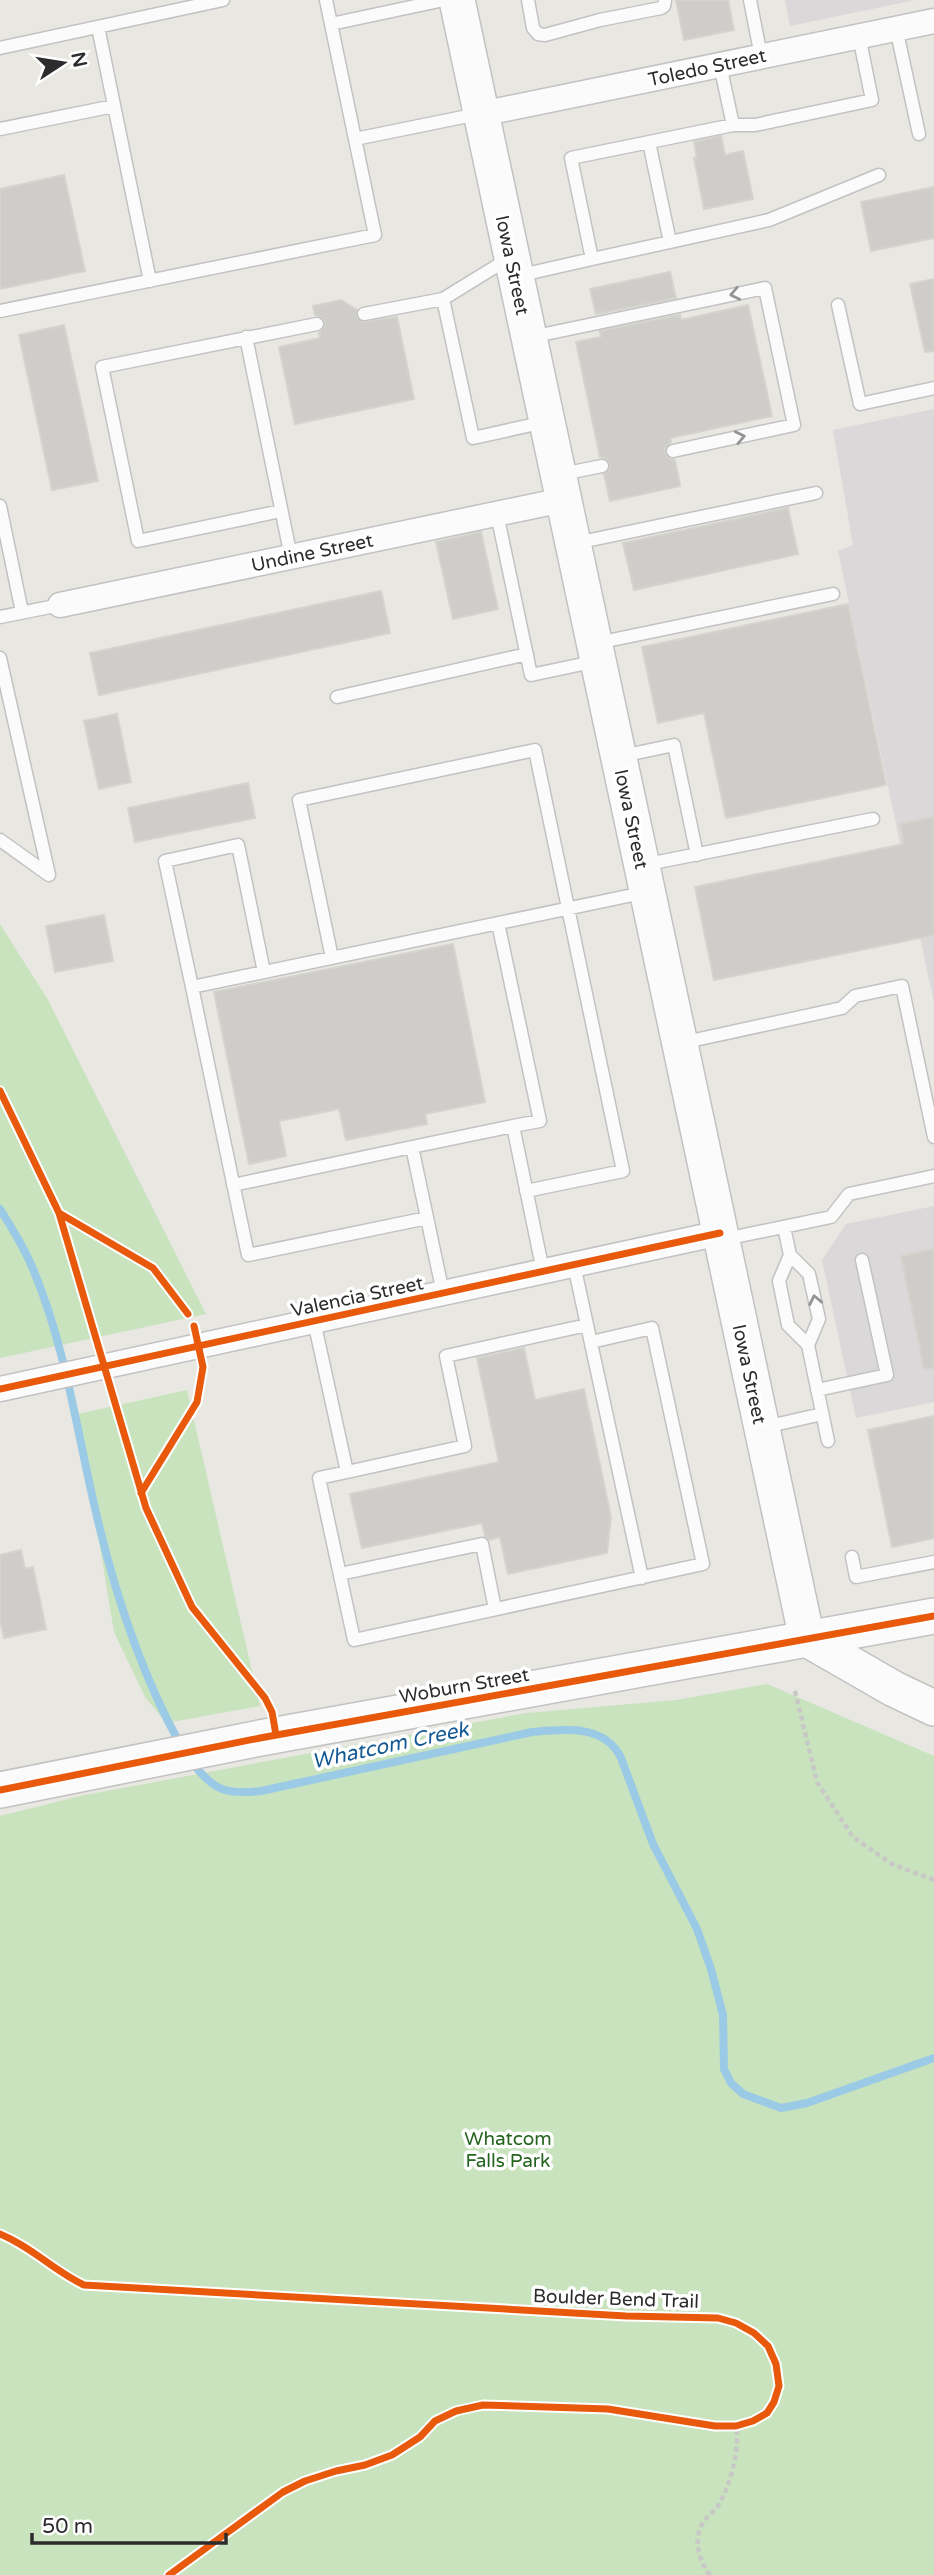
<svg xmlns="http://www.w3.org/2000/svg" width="934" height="2575" font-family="'Varela Round',sans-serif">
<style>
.industrial{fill:#dad8d9}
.green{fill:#c8e3bd}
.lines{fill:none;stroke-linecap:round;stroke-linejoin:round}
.stream{stroke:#9bcae6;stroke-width:8}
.building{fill:#cecdc9;stroke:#d4d3ce;stroke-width:2}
.lane-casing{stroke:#c3c2c2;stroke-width:15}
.street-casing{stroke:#c3c2c2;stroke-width:27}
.secondary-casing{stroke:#c3c2c2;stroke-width:38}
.path{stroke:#c8c8c7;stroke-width:4.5;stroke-dasharray:5 3.5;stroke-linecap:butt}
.lane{stroke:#fcfbfb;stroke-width:12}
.street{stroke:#fcfbfb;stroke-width:24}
.secondary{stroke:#fcfbfb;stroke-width:35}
.cycleway-casing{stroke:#fff;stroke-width:11}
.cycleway{stroke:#e8590c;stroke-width:7}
.oneway{stroke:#949494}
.labels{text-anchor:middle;stroke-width:7;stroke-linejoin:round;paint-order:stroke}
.street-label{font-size:19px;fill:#2c2c2c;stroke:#fff}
.park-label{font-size:19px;fill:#25651f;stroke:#fff}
.water-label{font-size:21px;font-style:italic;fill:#165a95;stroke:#fff}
</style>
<rect width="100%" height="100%" fill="#e9e7e2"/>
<!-- industrial -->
<path class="industrial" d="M 785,0 L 915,0 L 790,26 Z
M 934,409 L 934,1003 L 838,551 L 853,545 L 833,430 Z
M 934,1206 L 934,1402 L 856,1418 L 822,1260 L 846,1224 Z"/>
<!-- green -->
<path class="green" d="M 0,924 L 48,1000 L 206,1314 L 0,1358 Z
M 187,1390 L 260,1706 L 166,1723 L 145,1697 L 114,1632 L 78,1414 Z
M 767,1684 L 934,1756 L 934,2575 L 0,2575 L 0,1816 L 80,1796 L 526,1713 L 676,1700 Z"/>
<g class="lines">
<!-- stream -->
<path class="stream" d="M 0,1209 C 13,1230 26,1251 35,1274 C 67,1352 78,1439 98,1521 C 116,1597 142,1675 180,1744
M 191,1761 C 213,1790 224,1795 261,1791 L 532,1732 C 564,1729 605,1724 621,1758 L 653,1844 L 697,1929 L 711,1969 L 723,2015 L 724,2069 L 731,2083 L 743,2094 L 781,2108 L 807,2103 L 934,2058"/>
</g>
<!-- building -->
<path class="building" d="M 676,0 L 728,0 L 734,30 L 684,40 Z
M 721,136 L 725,155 L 743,151 L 753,199 L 704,209 L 694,158 L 697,157 L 694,142 Z
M 64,175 L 85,271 L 0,289 L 0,189 Z
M 934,187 L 934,238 L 871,251 L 861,202 Z
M 670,272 L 676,298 L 596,314 L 590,289 Z
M 934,279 L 934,351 L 925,352 L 910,284 Z
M 341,300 L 357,310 L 356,316 L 362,322 L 397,317 L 414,399 L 295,424 L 279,347 L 320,338 L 319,333 L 325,327 L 325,322 L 320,316 L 315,315 L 313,306 Z
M 748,305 L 772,416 L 670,438 L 671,442 L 665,448 L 665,453 L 670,459 L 675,460 L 680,486 L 610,501 L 604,474 L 610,469 L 610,464 L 605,458 L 600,457 L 576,342 L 601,337 L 600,331 L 680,315 L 681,320 Z
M 64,325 L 98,481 L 52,490 L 19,335 Z
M 788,508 L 798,554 L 634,590 L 623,543 Z
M 481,532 L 498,609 L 453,619 L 436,542 Z
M 381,591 L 390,633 L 99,695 L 90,653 Z
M 848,604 L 886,785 L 726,818 L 704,713 L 658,723 L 642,647 Z
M 117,714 L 131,782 L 99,789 L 84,721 Z
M 248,783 L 255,818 L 135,842 L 128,808 Z
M 934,817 L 934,935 L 714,980 L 695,887 L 904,844 L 900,824 Z
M 104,915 L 113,961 L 55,972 L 46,926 Z
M 453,944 L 485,1102 L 425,1114 L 427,1124 L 346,1140 L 339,1109 L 279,1121 L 286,1156 L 249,1164 L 214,992 Z
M 934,1249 L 934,1368 L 924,1369 L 901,1256 Z
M 524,1348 L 535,1400 L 584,1389 L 611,1517 L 607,1553 L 508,1574 L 500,1537 L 489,1540 L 485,1536 L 482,1523 L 362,1548 L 350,1494 L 499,1462 L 477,1358 Z
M 934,1416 L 934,1538 L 892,1547 L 868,1430 Z
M 21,1550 L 25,1569 L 33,1567 L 46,1629 L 4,1638 L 0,1620 L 0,1555 Z"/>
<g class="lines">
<defs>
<path id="lane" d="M 528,0 L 533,28 L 538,34 L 545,35 L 600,20 L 661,8 L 664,6 L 665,0
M 750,0 L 761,56
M 331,24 L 444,0
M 98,27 L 150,281
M 896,28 L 919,134
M 0,48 L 223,0
M 720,65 L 733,125
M 0,129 L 114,106
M 355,139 L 478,114
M 670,242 L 769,220 L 879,175
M 592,259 L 670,242 L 649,142
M 517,276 L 592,259 L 571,158 L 733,125 L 755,125 L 872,100 L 859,36
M 443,299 L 473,438 L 545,422
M 838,305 L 860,404 L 934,388
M 0,311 L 375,235 L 326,0
M 364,314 L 443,299 L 508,259
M 246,337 L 291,557
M 531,337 L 765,288 L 794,425 L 673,451
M 562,474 L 602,466
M 0,506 L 22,612
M 281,511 L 138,541 L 102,367 L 317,324
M 497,514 L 531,675 L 597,661
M 576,543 L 816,493
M 0,617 L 60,605
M 597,643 L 833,594
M 0,658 L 49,875 L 0,840
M 337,697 L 527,654
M 622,756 L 674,745 L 697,855
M 643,865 L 873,819
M 498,923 L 540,1121 L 513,1126 L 543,1271
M 332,958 L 299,800 L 535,750 L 623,1171 L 526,1191
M 264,972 L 238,845 L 165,861 L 192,987 L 647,892
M 192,987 L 248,1255 L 427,1218
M 681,1043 L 842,1008 L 855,996 L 902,986 L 934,1137
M 412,1147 L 513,1126
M 233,1185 L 412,1147 L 443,1293
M 784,1227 L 790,1255 L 809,1274 L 819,1319 L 808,1345 L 828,1441
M 725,1239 L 831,1217 L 849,1194 L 934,1176
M 790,1255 L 779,1281 L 788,1325 L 808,1345
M 574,1265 L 642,1578
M 314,1321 L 347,1472 L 319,1478 L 354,1640 L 703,1564 L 652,1328 L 591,1342
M 817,1390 L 887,1375 L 862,1260
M 765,1427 L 822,1414
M 347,1472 L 465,1446 L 446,1356 L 587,1325
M 852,1557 L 856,1577 L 934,1562
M 340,1574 L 482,1544 L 495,1609"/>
<path id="street" d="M 481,114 L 934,21
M 60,605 L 563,500
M 0,1389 L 720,1233"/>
<path id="secondary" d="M 457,0 L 807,1639
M 807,1639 L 894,1689 L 934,1708
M 0,1790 L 260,1738 L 934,1616"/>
</defs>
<!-- lane casing -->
<use href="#lane" class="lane-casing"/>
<!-- street casing -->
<use href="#street" class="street-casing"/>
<!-- secondary casing -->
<use href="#secondary" class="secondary-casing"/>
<!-- path -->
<path class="path" d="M 795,1691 L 817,1782 L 853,1837 L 892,1864 L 934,1880
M 710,2575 C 698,2560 692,2536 705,2520 C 709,2514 716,2510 719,2504 C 731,2484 740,2449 736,2426"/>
<!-- lane -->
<use href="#lane" class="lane"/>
<!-- street -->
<use href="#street" class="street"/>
<!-- secondary -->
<use href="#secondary" class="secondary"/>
<defs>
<path id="cycleway" d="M 0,1091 L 59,1213 L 146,1508 L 192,1607 L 265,1698 L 272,1712 L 276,1735
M 59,1213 L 153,1268 L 188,1314
M 0,1389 L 720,1233
M 141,1493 L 197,1402 L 203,1367 L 194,1326
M 0,1790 L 260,1738 L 934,1616
M 0,2234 C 32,2247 54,2271 84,2285 L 626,2316 L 718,2318 L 736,2323 L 754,2333 L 768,2346 L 776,2364 L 779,2386 L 774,2402 L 767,2413 L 753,2421 L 736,2426 L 715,2426 L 608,2409 L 483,2405 L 456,2411 L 435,2421 L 420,2437 L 392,2455 L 365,2465 L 336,2471 L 305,2481 L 283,2492 L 169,2575"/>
</defs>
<!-- cycleway casing -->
<use href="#cycleway" class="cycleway-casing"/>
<!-- cycleway -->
<use href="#cycleway" class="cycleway"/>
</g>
<!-- one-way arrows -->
<defs><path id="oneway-chevron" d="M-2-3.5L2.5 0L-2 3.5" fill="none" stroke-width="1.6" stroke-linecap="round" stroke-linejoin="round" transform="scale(1.75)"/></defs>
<g class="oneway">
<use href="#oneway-chevron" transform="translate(735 294) rotate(168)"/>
<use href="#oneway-chevron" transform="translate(740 437) rotate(-12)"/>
<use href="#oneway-chevron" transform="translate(815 1300) rotate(-102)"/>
</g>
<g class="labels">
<!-- street labels -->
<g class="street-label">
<text transform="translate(707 67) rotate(-12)" y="7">Toledo Street</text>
<text transform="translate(513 265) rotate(78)" y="7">Iowa Street</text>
<text transform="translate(312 552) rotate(-12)" y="7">Undine Street</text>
<text transform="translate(632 819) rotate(78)" y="7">Iowa Street</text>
<text transform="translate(357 1296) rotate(-12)" y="7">Valencia Street</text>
<text transform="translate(750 1374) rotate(78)" y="7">Iowa Street</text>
<text transform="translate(464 1685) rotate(-10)" y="7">Woburn Street</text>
<text transform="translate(616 2298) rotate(2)" y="7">Boulder Bend Trail</text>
</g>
<!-- park labels -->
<g class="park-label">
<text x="508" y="2145">Whatcom<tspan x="508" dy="22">Falls Park</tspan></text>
</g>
<!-- water labels -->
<g class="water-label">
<text transform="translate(390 1745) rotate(-12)" y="7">Whatcom Creek</text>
</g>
</g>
<!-- north arrow -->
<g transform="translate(63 63) rotate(78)" stroke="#ffffff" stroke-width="5" paint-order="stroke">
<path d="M0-5L12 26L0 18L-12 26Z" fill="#2c2c2c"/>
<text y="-10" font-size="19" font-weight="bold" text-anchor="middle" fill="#2c2c2c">N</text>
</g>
<!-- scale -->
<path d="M32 2533v10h194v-10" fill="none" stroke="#2c2c2c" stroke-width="3.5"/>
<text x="42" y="2533" font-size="21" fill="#2c2c2c" stroke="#ffffff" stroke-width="5" paint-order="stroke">50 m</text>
</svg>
